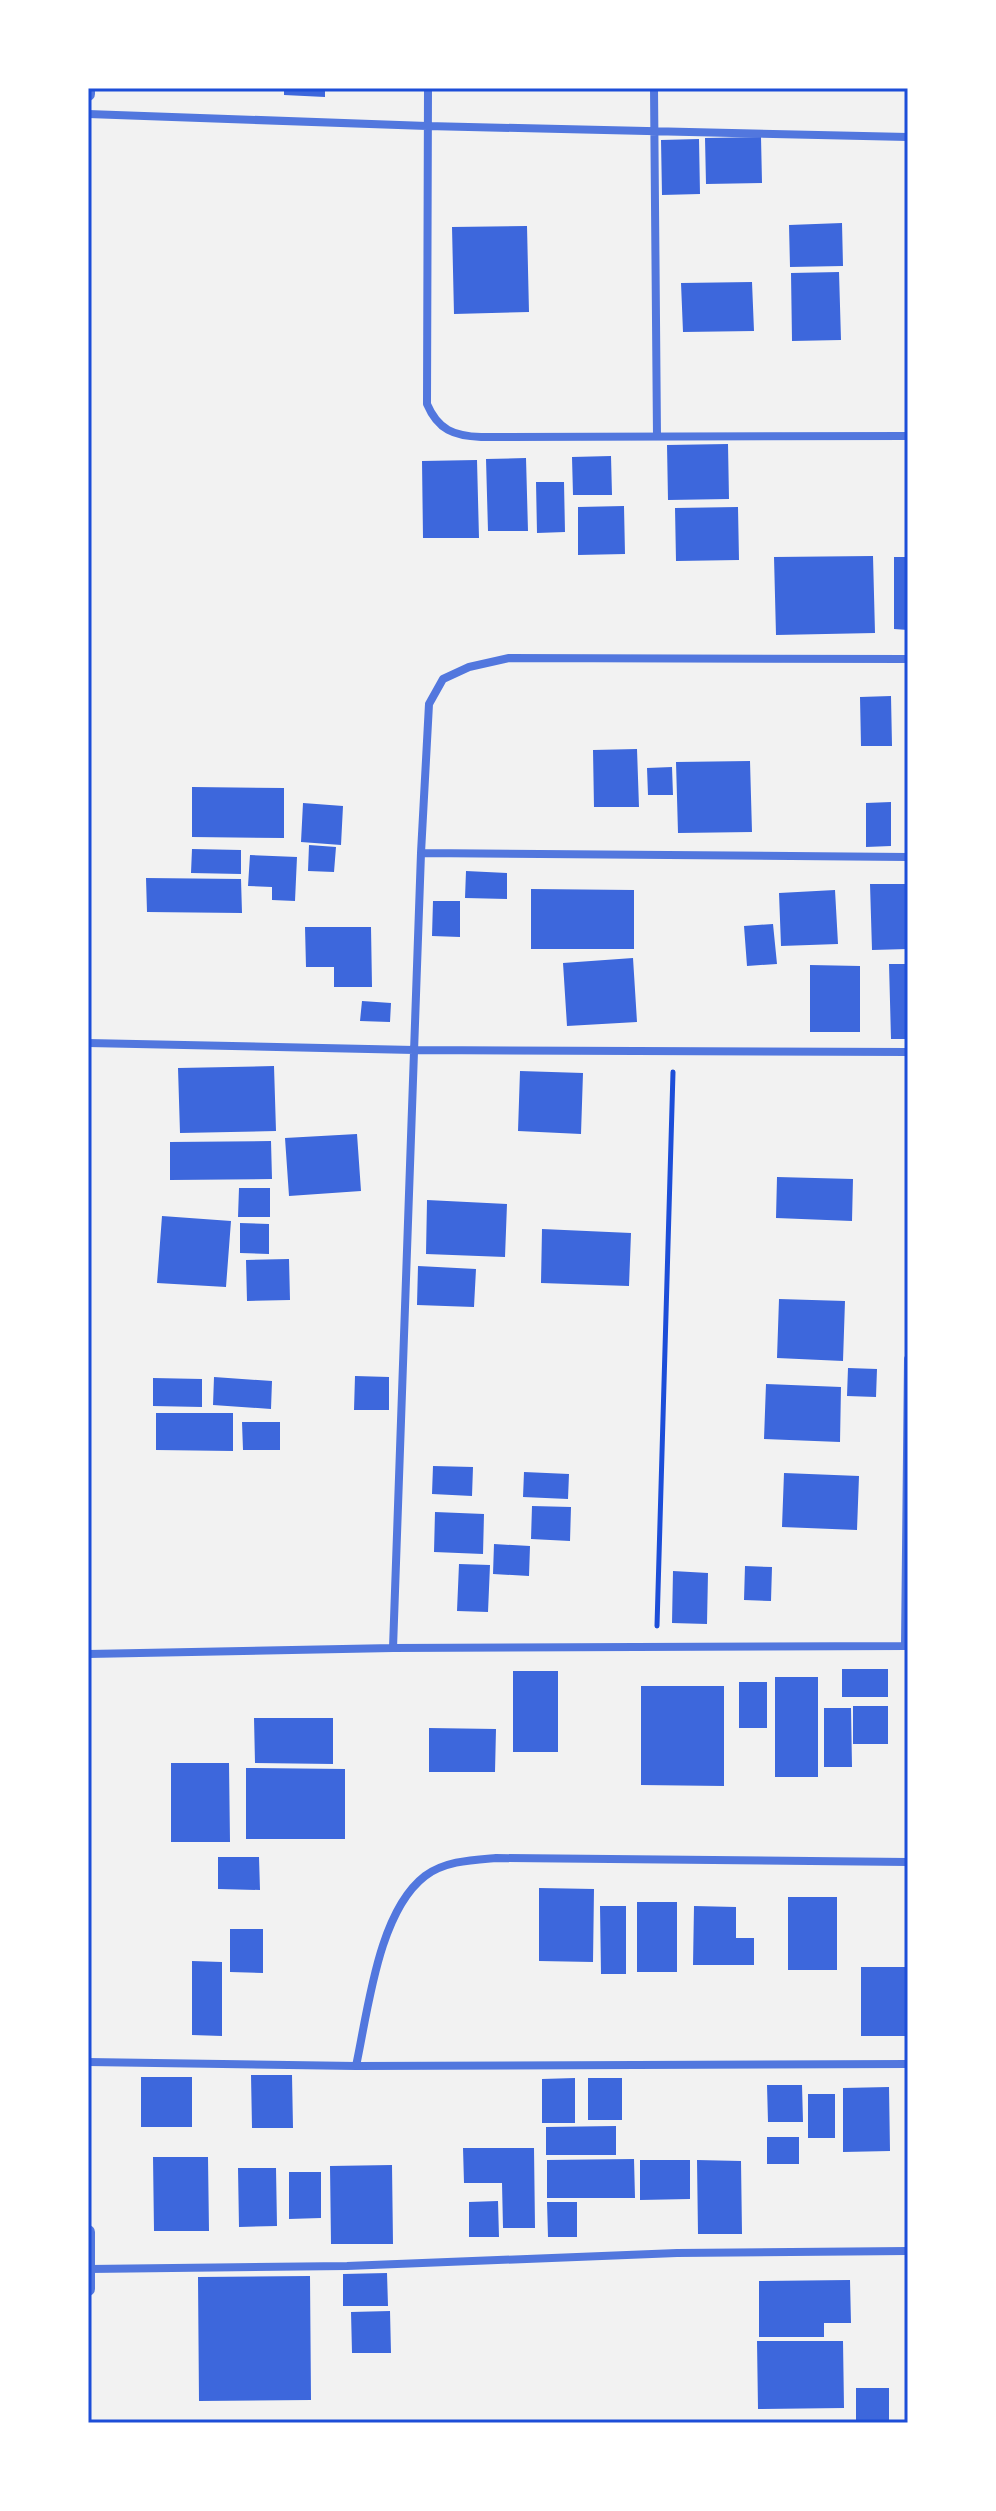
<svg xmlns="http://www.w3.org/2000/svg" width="996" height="2511" font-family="'Asap Condensed',sans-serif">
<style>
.building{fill:#3d67dc}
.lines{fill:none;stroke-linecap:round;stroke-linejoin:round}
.path{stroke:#1d4ed8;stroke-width:5}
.minor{stroke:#5277de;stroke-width:8}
.tertiary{stroke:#5277de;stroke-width:14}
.neatline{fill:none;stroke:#1d4ed8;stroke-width:3}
</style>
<rect width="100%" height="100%" fill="#f2f2f2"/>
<!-- building -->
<path class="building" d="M 284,88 L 325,88 L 325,97 L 284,95 Z
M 761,137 L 762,183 L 706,184 L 705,138 Z
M 699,139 L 700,194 L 662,195 L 661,140 Z
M 842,223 L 843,266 L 790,267 L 789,225 Z
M 527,226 L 529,312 L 454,314 L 452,227 Z
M 839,272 L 841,340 L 792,341 L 791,273 Z
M 752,282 L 754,331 L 683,332 L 681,283 Z
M 728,444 L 729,499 L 668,500 L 667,445 Z
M 611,456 L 612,495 L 573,495 L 572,457 Z
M 526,458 L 528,531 L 488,531 L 486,459 Z
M 477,460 L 479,538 L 423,538 L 422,461 Z
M 536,482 L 564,482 L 565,532 L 537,533 Z
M 624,506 L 625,554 L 578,555 L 578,507 Z
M 738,507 L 739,560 L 676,561 L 675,508 Z
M 873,556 L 875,633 L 776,635 L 774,557 Z
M 894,557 L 908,557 L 908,630 L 894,629 Z
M 891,696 L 892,746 L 861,746 L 860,697 Z
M 637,749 L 639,807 L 594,807 L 593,750 Z
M 750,761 L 752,832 L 678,833 L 676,762 Z
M 672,767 L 673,795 L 648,795 L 647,768 Z
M 192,787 L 284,788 L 284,838 L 192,837 Z
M 891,802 L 891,846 L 866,847 L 866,803 Z
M 303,803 L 343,806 L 341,845 L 301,842 Z
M 309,845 L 336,847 L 334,872 L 308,871 Z
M 192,849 L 241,850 L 241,874 L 191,873 Z
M 250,855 L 297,857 L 295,901 L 272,900 L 272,887 L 248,886 Z
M 466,871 L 507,873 L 507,899 L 465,898 Z
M 146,878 L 241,879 L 242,913 L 147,912 Z
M 870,884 L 908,884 L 908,949 L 872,950 Z
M 531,889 L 634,890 L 634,949 L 531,949 Z
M 835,890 L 838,944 L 781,946 L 779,893 Z
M 433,901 L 460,901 L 460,937 L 432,936 Z
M 773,924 L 777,964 L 747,966 L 744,926 Z
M 305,927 L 371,927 L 372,987 L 334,987 L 334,967 L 306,967 Z
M 633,958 L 637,1022 L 567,1026 L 563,963 Z
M 889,964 L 908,964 L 908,1039 L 891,1039 Z
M 810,965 L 860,966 L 860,1032 L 810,1032 Z
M 362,1001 L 391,1003 L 390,1022 L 360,1021 Z
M 274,1066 L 276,1131 L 180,1133 L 178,1068 Z
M 520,1071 L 583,1073 L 581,1134 L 518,1131 Z
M 357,1134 L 361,1191 L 289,1196 L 285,1138 Z
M 271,1141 L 272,1179 L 170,1180 L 170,1142 Z
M 777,1177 L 853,1179 L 852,1221 L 776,1218 Z
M 239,1188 L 270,1188 L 270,1217 L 238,1217 Z
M 427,1200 L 507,1204 L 505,1257 L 426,1254 Z
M 162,1216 L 231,1221 L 226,1287 L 157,1283 Z
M 240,1223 L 269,1224 L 269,1254 L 240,1253 Z
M 542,1229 L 631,1233 L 629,1286 L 541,1283 Z
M 289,1259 L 290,1300 L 247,1301 L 246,1260 Z
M 418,1266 L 476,1269 L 474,1307 L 417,1305 Z
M 779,1299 L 845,1301 L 843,1361 L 777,1358 Z
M 848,1368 L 877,1369 L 876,1397 L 847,1396 Z
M 355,1376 L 389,1377 L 389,1410 L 354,1410 Z
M 214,1377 L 272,1381 L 271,1409 L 213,1405 Z
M 153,1378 L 202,1379 L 202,1407 L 153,1406 Z
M 766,1384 L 841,1387 L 840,1442 L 764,1439 Z
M 156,1413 L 233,1413 L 233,1451 L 156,1450 Z
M 242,1422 L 280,1422 L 280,1450 L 243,1450 Z
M 433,1466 L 473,1467 L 472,1496 L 432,1494 Z
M 524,1472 L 569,1474 L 568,1499 L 523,1497 Z
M 784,1473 L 859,1476 L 857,1530 L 782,1527 Z
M 532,1506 L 571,1507 L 570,1541 L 531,1539 Z
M 435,1512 L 484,1514 L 483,1554 L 434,1552 Z
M 494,1544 L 530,1546 L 529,1576 L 493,1574 Z
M 459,1564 L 490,1565 L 488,1612 L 457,1611 Z
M 745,1566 L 772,1567 L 771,1601 L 744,1600 Z
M 673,1571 L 708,1573 L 707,1624 L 672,1623 Z
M 842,1669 L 888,1669 L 888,1697 L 842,1697 Z
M 513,1671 L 558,1671 L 558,1752 L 513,1752 Z
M 775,1677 L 818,1677 L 818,1777 L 775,1777 Z
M 739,1682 L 767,1682 L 767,1728 L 739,1728 Z
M 641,1686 L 724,1686 L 724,1786 L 641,1785 Z
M 853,1706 L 888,1706 L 888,1744 L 853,1744 Z
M 824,1708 L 851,1708 L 852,1767 L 824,1767 Z
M 254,1718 L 333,1718 L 333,1764 L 255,1763 Z
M 429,1728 L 496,1729 L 495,1772 L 429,1772 Z
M 171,1763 L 229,1763 L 230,1842 L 171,1842 Z
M 246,1768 L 345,1769 L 345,1839 L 246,1839 Z
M 218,1857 L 259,1857 L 260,1890 L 218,1889 Z
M 539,1888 L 594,1889 L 593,1962 L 539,1961 Z
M 788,1897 L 837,1897 L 837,1970 L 788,1970 Z
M 637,1902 L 677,1902 L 677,1972 L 637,1972 Z
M 600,1906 L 626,1906 L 626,1974 L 601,1974 Z
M 694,1906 L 736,1907 L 736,1938 L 754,1938 L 754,1965 L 693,1965 Z
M 230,1929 L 263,1929 L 263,1973 L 230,1972 Z
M 192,1961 L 222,1962 L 222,2036 L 192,2035 Z
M 861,1967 L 908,1967 L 908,2036 L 861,2036 Z
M 251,2075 L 292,2075 L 293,2128 L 252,2128 Z
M 141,2077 L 192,2077 L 192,2127 L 141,2127 Z
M 575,2078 L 575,2123 L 542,2123 L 542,2079 Z
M 588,2078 L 622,2078 L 622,2120 L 588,2120 Z
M 767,2085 L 802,2085 L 803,2122 L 768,2122 Z
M 889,2087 L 890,2151 L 843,2152 L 843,2088 Z
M 808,2094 L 835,2094 L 835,2138 L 808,2138 Z
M 616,2126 L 616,2155 L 546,2155 L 546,2127 Z
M 767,2137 L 799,2137 L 799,2164 L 767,2164 Z
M 463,2148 L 534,2148 L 535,2228 L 503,2228 L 502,2183 L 464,2183 Z
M 153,2157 L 208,2157 L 209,2231 L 154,2231 Z
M 634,2159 L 635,2198 L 547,2198 L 547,2160 Z
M 640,2160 L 690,2160 L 690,2199 L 640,2200 Z
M 697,2160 L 741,2161 L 742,2234 L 698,2234 Z
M 392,2165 L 393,2244 L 331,2244 L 330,2166 Z
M 238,2168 L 276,2168 L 277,2226 L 239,2227 Z
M 289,2172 L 321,2172 L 321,2218 L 289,2219 Z
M 498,2201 L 499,2237 L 469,2237 L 469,2202 Z
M 547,2202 L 577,2202 L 577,2237 L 548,2237 Z
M 387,2273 L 388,2306 L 343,2306 L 343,2274 Z
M 310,2276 L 311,2400 L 199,2401 L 198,2277 Z
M 850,2280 L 851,2323 L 824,2323 L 824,2337 L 759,2337 L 759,2281 Z
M 390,2311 L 391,2353 L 352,2353 L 351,2312 Z
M 757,2341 L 843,2341 L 844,2408 L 758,2409 Z
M 856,2388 L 889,2388 L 889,2423 L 856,2423 Z"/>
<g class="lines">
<!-- path -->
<path class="path" d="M 657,1626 L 673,1072"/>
<!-- minor -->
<path class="minor" d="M 428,88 L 427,404 C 438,430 454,436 481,437 L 908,436
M 654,88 L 657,436
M 88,114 L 427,126 L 908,137
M 421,853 L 908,857
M 88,1043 L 414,1050 L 908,1052
M 905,1646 L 908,1359
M 393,1648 L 421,853 L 429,704 L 443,679 L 469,667 L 509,658 L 908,659
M 88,1654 L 393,1648 L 908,1646
M 88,2062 L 356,2066 L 908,2064
M 356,2066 C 368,2011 378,1912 425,1876 C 445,1861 472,1860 496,1858 L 908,1862
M 89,2269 L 347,2266 L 677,2253 L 908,2251"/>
<!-- tertiary -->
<path class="tertiary" d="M 88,94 L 88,88
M 88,2232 L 88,2289"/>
</g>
<!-- border -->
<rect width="996" height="2511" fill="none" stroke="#ffffff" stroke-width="180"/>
<rect x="90" y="90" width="816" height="2331" class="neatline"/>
</svg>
